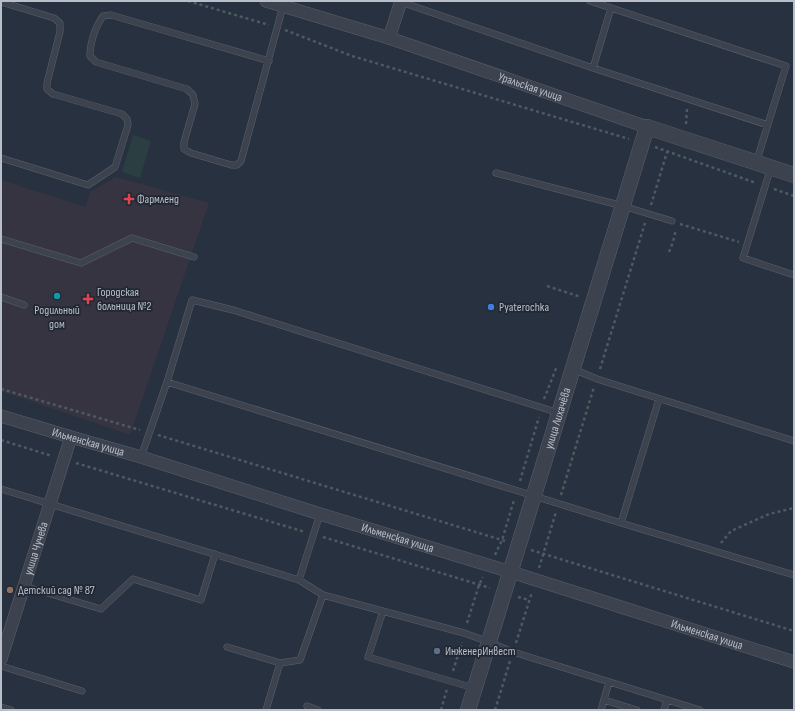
<svg xmlns="http://www.w3.org/2000/svg" width="795" height="711" font-family="'Sofia Sans Condensed',sans-serif">
<style>
.medical{fill:#363441}
.green{fill:#2b3e41}
.lines{fill:none;stroke-linecap:round;stroke-linejoin:round}
.service-casing{stroke:#5a616c;stroke-width:7}
.minor-casing{stroke:#5a616c;stroke-width:13}
.tertiary-casing{stroke:#5a616c;stroke-width:16}
.path{stroke:#4b5b5f;stroke-width:2.5;stroke-dasharray:3 3;stroke-linecap:butt}
.service{stroke:#3c434f;stroke-width:6}
.minor{stroke:#3c434f;stroke-width:12}
.tertiary{stroke:#3c434f;stroke-width:15}
.health-dot{fill:#e0444e;stroke:#212834;stroke-width:1.5}
.culture-dot{fill:#0f9aa8;stroke:#212834;stroke-width:1.5}
.shop-dot{fill:#3f7fe0;stroke:#212834;stroke-width:1.5}
.education-dot{fill:#8d6e63;stroke:#212834;stroke-width:1.5}
.service-dot{fill:#5c6f8a;stroke:#212834;stroke-width:1.5}
.labels{text-anchor:middle;stroke-width:3.5;stroke-linejoin:round;paint-order:stroke}
.street-label{font-size:12px;fill:#b9bfc9;stroke:#212834}
.poi-label{font-size:12px;fill:#b9bfc9;stroke:#212834;text-anchor:start}
</style>
<rect width="100%" height="100%" fill="#28313f"/>
<!-- medical -->
<path class="medical" d="M 116,177 L 209,203 L 130,435 L 1,391 L 1,180 L 86,207 L 90,192 Z"/>
<!-- green -->
<path class="green" d="M 133,135 L 151,141 L 140,178 L 122,172 Z"/>
<g class="lines">
<defs>
<path id="service" d="M 590,1 L 786,66 L 756,163
M 1,2 L 54,18 L 60,23 L 60,32 L 47,83 L 47,89 L 53,94 L 122,114 L 127,119 L 128,125 L 115,167 L 88,185 L 1,158
M 401,2 L 593,68 L 768,125
M 269,61 L 111,15 L 103,16 C 95,27 90,43 90,56 L 96,62 L 187,89 L 193,95 L 195,104 L 184,142 L 184,149 L 191,153 L 231,165 L 237,165 L 241,161 L 283,6
M 593,68 L 611,8
M 771,167 L 743,258 L 794,275
M 496,173 L 623,206 L 672,221
M 1,239 L 81,263 L 132,238 L 194,257
M 1,297 L 24,305
M 573,369 L 597,379 L 794,441
M 167,382 L 621,523
M 659,399 L 621,523 L 794,575
M 141,457 L 167,382 L 192,300 L 233,310 L 559,413
M 1,489 L 299,580 L 323,595 L 464,633 L 489,642 L 513,652 L 700,710
M 299,580 L 320,514
M 24,586 L 101,609 L 133,579 L 201,600 L 215,554
M 383,611 L 368,657 L 474,688
M 227,647 L 280,663
M 1,666 L 82,691
M 604,700 L 637,710
M 307,706 L 318,710
M 1,707 L 11,710
M 266,710 L 280,663 L 300,660 L 323,595
M 601,710 L 609,682
M 664,710 L 667,700"/>
<g id="minor">
<path id="s1" d="M 266,1 L 389,38 L 647,127"/>
<path d="M 389,38 L 401,1"/>
<path id="s2" d="M 1,416 L 71,437 L 141,457 L 320,514 L 511,572 L 794,662"/>
<path id="s3" d="M 1,659 L 71,437"/>
</g>
<g id="tertiary">
<path id="s4" d="M 468,710 L 647,127 L 794,175"/>
</g>
</defs>
<!-- service casing -->
<use href="#service" class="service-casing"/>
<!-- minor casing -->
<use href="#minor" class="minor-casing"/>
<!-- tertiary casing -->
<use href="#tertiary" class="tertiary-casing"/>
<!-- path -->
<path class="path" d="M 188,1 L 269,25
M 285,30 L 352,56 L 629,139
M 686,124 L 687,109
M 655,147 L 756,183
M 774,189 L 794,196
M 651,205 L 667,152
M 680,224 L 739,242
M 669,252 L 673,242 L 676,229
M 547,286 L 581,297
M 600,369 L 645,223
M 1,389 L 140,430
M 544,399 L 557,366
M 158,435 L 505,541
M 1,440 L 52,456
M 76,463 L 305,532
M 520,481 L 539,417
M 561,495 L 594,387
M 323,537 L 490,588
M 721,543 L 731,531 L 769,514 L 794,508
M 531,550 L 794,631
M 495,555 L 502,540 L 514,500
M 539,568 L 556,512
M 518,597 L 529,600
M 467,623 L 479,585 L 483,577
M 516,643 L 532,592
M 453,671 L 462,642
M 441,710 L 447,689
M 495,710 L 510,661"/>
<!-- service -->
<use href="#service" class="service"/>
<!-- minor -->
<use href="#minor" class="minor"/>
<!-- tertiary -->
<use href="#tertiary" class="tertiary"/>
</g>
<!-- markers -->
<g class="health-dot">
<path d="M127 193h4v4h4v4h-4v4h-4v-4h-4v-4h4z"/>
<path d="M86 293h4v4h4v4h-4v4h-4v-4h-4v-4h4z"/>
</g>
<circle class="culture-dot" cx="57" cy="296" r="4"/>
<circle class="shop-dot" cx="491" cy="307" r="4"/>
<circle class="education-dot" cx="10" cy="590" r="4"/>
<circle class="service-dot" cx="437" cy="651" r="4"/>
<g class="labels">
<!-- street labels -->
<g class="street-label">
<text dy="4" stroke="none"><textPath href="#s1" startOffset="278">Уральская улица</textPath></text>
<text dy="4" stroke="none"><textPath href="#s4" startOffset="305">улица Лихачёва</textPath></text>
<text dy="4" stroke="none"><textPath href="#s2" startOffset="91">Ильменская улица</textPath></text>
<text dy="4" stroke="none"><textPath href="#s2" startOffset="415">Ильменская улица</textPath></text>
<text dy="4" stroke="none"><textPath href="#s3" startOffset="116">улица Чучева</textPath></text>
<text dy="4" stroke="none"><textPath href="#s2" startOffset="739">Ильменская улица</textPath></text>
</g>
<!-- poi labels -->
<g class="poi-label">
<text x="137" y="203">Фармленд</text>
<text x="97" y="296">Городская<tspan x="97" dy="14">больница №2</tspan></text>
<text x="499" y="311">Pyaterochka</text>
<text x="57" y="314" text-anchor="middle">Родильный<tspan x="57" dy="14">дом</tspan></text>
<text x="18" y="594">Детский сад № 87</text>
<text x="445" y="655">ИнженерИнвест</text>
</g>
</g>
<!-- border -->
<rect width="795" height="711" fill="none" stroke="#b9bfc9" stroke-width="4"/>
</svg>
